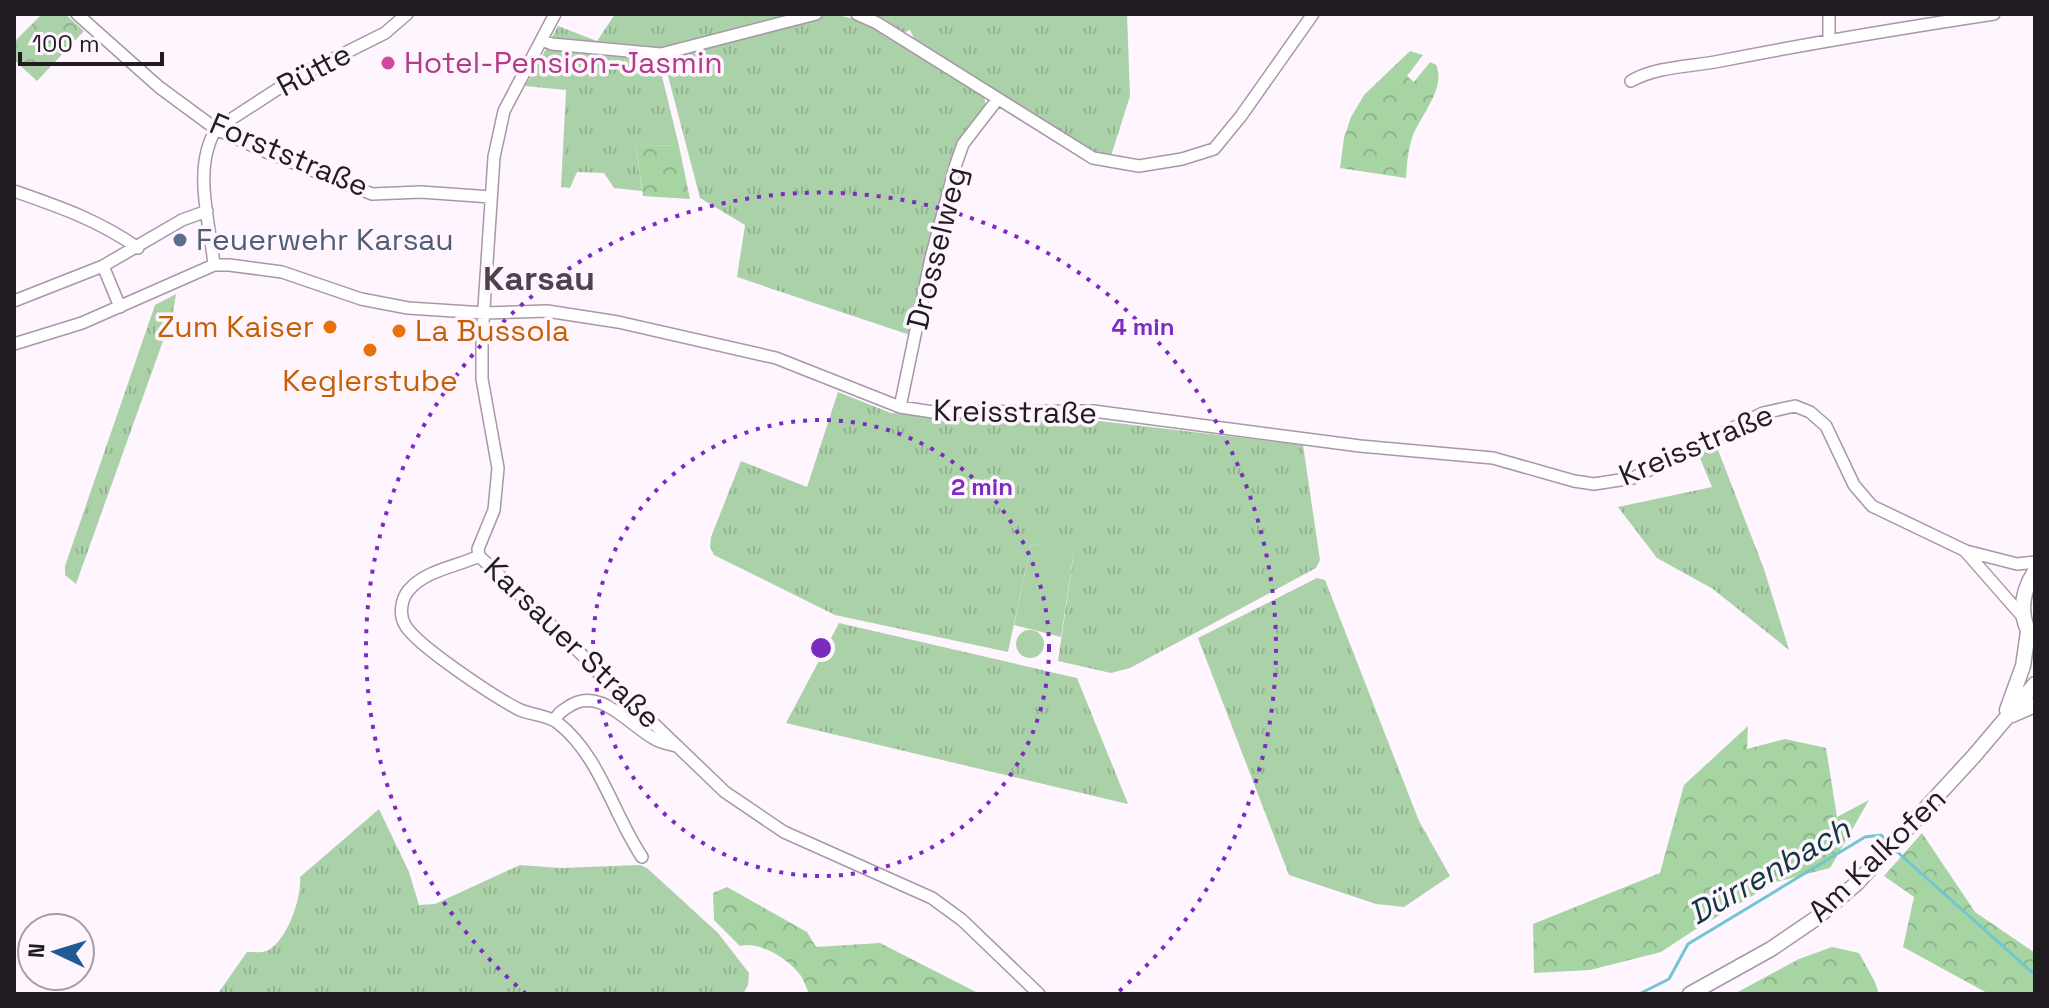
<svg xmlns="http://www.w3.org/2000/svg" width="2049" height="1008" font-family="'Space Grotesk',sans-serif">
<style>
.grass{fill:url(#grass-tufts)}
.forest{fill:url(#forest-crowns)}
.park{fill:url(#park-crowns)}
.pitch{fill:#abd1a8}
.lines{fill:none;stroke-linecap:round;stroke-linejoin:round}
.stream{stroke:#71c6d2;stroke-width:3}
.minor-casing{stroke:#a798a7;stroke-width:14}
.major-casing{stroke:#a798a7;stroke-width:17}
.minor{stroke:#fff;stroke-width:11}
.major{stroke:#fff;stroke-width:14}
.ring{fill:none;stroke:#7b2cbf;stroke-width:4;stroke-dasharray:4 8}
.hotel-dot{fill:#d1479c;stroke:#fff5ff;stroke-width:3}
.service-dot{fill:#5c6f8a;stroke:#fff5ff;stroke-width:3}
.food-dot{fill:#e8710a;stroke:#fff5ff;stroke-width:3}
.labels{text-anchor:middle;stroke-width:7;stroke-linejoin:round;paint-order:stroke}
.hotel-label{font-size:30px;fill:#b23c85;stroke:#fff5ff;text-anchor:start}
.street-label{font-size:30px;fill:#211c21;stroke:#fff5ff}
.service-label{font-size:30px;fill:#4e5e75;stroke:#fff5ff;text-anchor:start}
.food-label{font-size:30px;fill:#c56008;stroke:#fff5ff;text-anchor:end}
.water-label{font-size:32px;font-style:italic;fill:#0f393e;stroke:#fff5ff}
.quarter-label{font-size:34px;font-weight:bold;fill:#4e424f;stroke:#fff5ff}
.centre{fill:#7b2cbf;stroke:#fff5ff;stroke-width:4}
.ring-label{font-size:24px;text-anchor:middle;font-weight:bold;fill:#7b2cbf;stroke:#fff5ff;stroke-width:7;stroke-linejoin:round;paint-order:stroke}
</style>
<defs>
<pattern id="grass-tufts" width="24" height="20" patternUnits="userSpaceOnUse" patternTransform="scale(2)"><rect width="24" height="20" fill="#abd1a8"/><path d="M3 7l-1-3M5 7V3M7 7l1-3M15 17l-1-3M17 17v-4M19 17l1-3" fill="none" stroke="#93b390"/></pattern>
<pattern id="forest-crowns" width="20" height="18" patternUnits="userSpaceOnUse" patternTransform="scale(2)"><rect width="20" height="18" fill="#a6d4a3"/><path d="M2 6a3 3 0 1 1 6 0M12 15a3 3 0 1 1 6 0" fill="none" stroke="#8fb58c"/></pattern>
<pattern id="park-crowns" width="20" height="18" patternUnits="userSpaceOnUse" patternTransform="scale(2)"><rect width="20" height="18" fill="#abd1a8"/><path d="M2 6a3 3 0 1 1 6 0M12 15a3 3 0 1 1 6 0" fill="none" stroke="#93b390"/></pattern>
</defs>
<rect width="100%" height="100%" fill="#fff5ff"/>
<!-- grass -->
<path class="grass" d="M 615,14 L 804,14 L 667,49 L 554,41 L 552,37 L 558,26 L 597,41 Z
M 833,14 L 868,22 L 983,93 L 987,109 L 959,145 L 943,190 L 910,335 L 737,277 L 745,225 L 700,198 L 667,72 L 670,56 L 819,16 Z
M 864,14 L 1127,14 L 1130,96 L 1110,159 L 1092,154 L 917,44 L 910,30 L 901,34 Z
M 551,47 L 646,55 L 652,60 L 660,68 L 679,146 L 636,145 L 642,191 L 614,188 L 604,173 L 577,172 L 570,188 L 561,187 L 566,90 L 525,86 L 546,49 Z
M 176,294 L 173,313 L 76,584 L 65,575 L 65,566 L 155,305 Z
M 838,392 L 891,413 L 1006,419 L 1074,418 L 1303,445 L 1320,560 L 1316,568 L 1130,668 L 1111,673 L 1058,661 L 1074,552 L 1031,544 L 1008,652 L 835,615 L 714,555 L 710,547 L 711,537 L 741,461 L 807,487 Z
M 1715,442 L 1764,569 L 1789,650 L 1713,589 L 1657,558 L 1618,507 L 1712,487 L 1697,451 Z
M 1317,578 L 1325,580 L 1419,821 L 1450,876 L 1404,907 L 1376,904 L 1289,875 L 1198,638 Z
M 839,623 L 1077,678 L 1128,804 L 786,723 Z
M 379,809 L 409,872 L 419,905 L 435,904 L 520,865 L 560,868 L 640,865 L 647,868 L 718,933 L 749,973 L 748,985 L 743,994 L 272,994 L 219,992 L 247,952 C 253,952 261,953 267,951 C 287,941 302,898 300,877 Z"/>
<!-- forest -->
<path class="forest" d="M 1410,51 L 1423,55 L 1407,76 L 1414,82 L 1430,62 L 1436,65 C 1446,87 1422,114 1413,135 C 1408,149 1407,163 1406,178 L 1340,168 L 1344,138 L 1351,117 L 1364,95 Z
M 636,145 L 679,146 L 690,199 L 643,196 Z
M 1748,726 L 1747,749 L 1785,739 L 1826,748 L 1837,817 L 1869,800 L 1830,868 L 1776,882 L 1693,931 L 1661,952 L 1590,970 L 1534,973 L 1533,924 L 1660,873 L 1684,785 Z
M 1922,833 L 1975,912 L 2035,953 L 2035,994 L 1989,994 L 1903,947 L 1914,897 L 1884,876 Z
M 727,887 L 807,932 L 816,947 L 880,943 L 980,994 L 809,994 C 806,986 803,977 797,971 C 785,957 758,941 740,946 L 714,920 L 713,893 Z
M 1832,947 L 1859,953 L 1875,982 L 1879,994 L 1734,994 L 1799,959 Z"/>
<!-- park -->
<path class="park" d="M 42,14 L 65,14 L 84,31 L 37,81 L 14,60 L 14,42 Z"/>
<!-- pitch -->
<path class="pitch" d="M 1031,544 L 1074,551 L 1061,637 L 1014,625 Z
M1016 644a14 14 0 1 1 28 0a14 14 0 1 1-28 0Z"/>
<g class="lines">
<!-- stream -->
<path class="stream" d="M 1894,849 L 2035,975
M 1639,994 L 1669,979 L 1688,944 L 1865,837 L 1881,835 L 1889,843"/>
<defs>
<path id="minor" d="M 77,14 L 159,87 L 216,129 L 264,151 L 372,194 L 421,192 L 491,197
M 555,14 L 504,111 L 494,157 L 482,338 L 482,379 L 498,468 L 494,510 L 478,549 L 479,556 L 725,792 L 784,832 L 932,898 L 962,920 L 1039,994
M 857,14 L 877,23 L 1093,158 L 1139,166 L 1182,159 L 1214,149 L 1241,116 L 1313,14
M 1829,14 L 1829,40
M 542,40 L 552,44 L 661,54 L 816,14
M 1631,81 C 1658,66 1690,67 1720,61 C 1811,43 1902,28 1994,14
M 14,191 C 60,207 98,220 138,248
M 214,265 C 210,222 192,169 216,129 L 293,79 L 385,33 L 407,14
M 103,266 L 120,307
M 14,301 L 103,266 L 182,220 L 207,211
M 14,344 L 82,323 L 214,265 L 229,265 L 282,272 L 361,299 L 408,308 L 485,313 L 547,311 L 618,322 L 776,358 L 900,407 L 933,412 L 1093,411 L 1360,446 L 1493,458 L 1574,481 L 1594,484 L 1633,478 L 1763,413 L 1795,406 L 1810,412 L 1826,426 L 1854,485 L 1872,506 L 1966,551 L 2017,564 L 2035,562
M 900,407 L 931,258 L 956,164 L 963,144 L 997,100
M 1966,552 L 2023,617
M 479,556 C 456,567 425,570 408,591 C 401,600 399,615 405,625 C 417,646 495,697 518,709 C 530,715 548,715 558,723 C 600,756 613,814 642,857
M 555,720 C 558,713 562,711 568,707 C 599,685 628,724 653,738 C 660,743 669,744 677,746"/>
<path id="major" d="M 2032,638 C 2018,615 2021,593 2035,571
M 2007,710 L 2023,666 L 2028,632
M 2012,715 L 2035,705
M 1690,994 L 1771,949 L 1815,919 L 1857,883 L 1974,756 L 2035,684"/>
</defs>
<!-- minor casing -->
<use href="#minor" class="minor-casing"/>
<!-- major casing -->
<use href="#major" class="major-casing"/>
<!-- minor -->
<use href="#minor" class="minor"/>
<!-- major -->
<use href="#major" class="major"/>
</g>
<!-- distance rings -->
<g class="ring">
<circle cx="821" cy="648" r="228"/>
<path d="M526 994A455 455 0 1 1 1116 994"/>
</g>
<!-- markers -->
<circle class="hotel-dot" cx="388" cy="63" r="8"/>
<circle class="service-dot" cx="180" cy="240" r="8"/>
<g class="food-dot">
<circle cx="330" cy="327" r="8"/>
<circle cx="399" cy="331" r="8"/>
<circle cx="370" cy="350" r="8"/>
</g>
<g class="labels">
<!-- hotel labels -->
<g class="hotel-label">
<text x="404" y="73">Hotel-Pension-Jasmin</text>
</g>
<!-- street labels -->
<g class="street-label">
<text transform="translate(314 70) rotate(-28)" y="10">Rütte</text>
<text transform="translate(289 155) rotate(23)" y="10">Forststraße</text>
<text transform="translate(937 248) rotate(-76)" y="10">Drosselweg</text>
<text transform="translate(1015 412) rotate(1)" y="10">Kreisstraße</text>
<text transform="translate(1696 445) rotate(-23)" y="10">Kreisstraße</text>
<text transform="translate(572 643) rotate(44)" y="10">Karsauer Straße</text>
<text transform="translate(1877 855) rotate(-44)" y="10">Am Kalkofen</text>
</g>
<!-- service labels -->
<g class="service-label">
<text x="196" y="250">Feuerwehr Karsau</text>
</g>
<!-- food labels -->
<g class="food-label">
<text x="314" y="337">Zum Kaiser</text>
<text x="415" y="341" text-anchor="start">La Bussola</text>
<text x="370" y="391" text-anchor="middle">Keglerstube</text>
</g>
<!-- water labels -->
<g class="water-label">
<text transform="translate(1769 871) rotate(-30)" y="11">Dürrenbach</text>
</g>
<!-- quarter labels -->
<g class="quarter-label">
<text x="539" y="290">Karsau</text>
</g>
</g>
<circle cx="821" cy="648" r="12" class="centre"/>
<g class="ring-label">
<text x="1143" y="335">4 min</text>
<text x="982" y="495">2 min</text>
</g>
<!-- border -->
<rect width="2049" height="1008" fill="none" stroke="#211c21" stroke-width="32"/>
<!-- north arrow -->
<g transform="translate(56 952) rotate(274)"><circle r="38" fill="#fff5ff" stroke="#a69ea6" stroke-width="2"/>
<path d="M0-6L14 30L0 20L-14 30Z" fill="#215991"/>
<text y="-12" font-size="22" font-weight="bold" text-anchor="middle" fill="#211c21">N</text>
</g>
<!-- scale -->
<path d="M20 52v12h142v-12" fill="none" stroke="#211c21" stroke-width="4"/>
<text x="32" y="52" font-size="24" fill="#211c21" stroke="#fff5ff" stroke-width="6" paint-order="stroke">100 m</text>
</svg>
